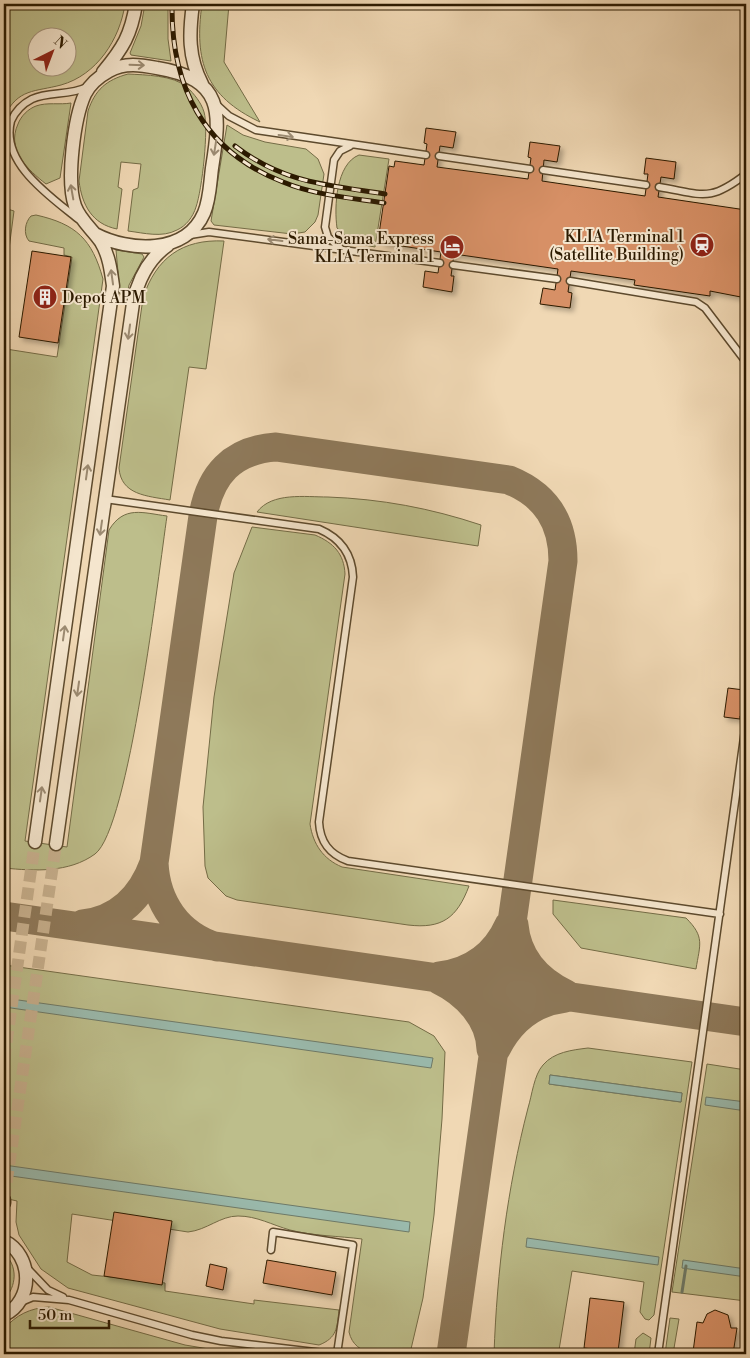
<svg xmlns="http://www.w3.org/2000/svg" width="750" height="1358" font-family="'Libre Bodoni',serif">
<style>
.green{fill:#bdbe8b;stroke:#746c46;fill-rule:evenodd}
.water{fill:#9abaad;stroke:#6e7a68}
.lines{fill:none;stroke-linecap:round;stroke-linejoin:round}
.stream{stroke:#6e7a68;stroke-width:3}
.taxiway{stroke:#8e795a;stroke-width:29}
.building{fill:#d79066;stroke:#2c1a00;filter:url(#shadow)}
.street-tunnel{stroke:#c9b290;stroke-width:12;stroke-dasharray:12 6;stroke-linecap:butt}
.lane-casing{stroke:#5d4a2d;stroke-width:9}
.street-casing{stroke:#5d4a2d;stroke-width:15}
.lane{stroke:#f5e6ce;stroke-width:6}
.street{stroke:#f5e6ce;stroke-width:12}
.rail-casing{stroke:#2c1a00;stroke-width:5}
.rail{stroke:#f5e6ce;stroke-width:3;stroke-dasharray:9;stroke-linecap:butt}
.oneway{stroke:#9b8a71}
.labels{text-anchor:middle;stroke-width:4;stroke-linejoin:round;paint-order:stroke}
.poi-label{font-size:16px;fill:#2c1a00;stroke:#f5e6ce;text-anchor:end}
</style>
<defs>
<filter id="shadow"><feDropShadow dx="3.5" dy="3.5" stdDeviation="2.5" flood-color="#0004"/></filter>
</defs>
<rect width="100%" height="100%" fill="#f0d8b4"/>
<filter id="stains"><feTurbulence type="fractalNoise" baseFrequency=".004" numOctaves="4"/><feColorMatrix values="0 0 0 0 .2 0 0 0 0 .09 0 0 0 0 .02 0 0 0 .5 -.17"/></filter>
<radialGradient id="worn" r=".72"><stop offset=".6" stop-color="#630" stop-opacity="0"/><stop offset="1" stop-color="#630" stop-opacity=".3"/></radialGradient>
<!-- green -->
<path class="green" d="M 4,4 L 125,4 C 120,39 97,75 61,85 C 35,92 18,88 4,117 ZM 38,38 L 68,38 L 68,68 L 38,68 Z
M 145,4 L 168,4 L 168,39 L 171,61 L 131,55 L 130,53 L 141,26 Z
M 202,4 L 229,4 L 224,62 L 260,122 C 205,96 194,61 202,4 Z
M 128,74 C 145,75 173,75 187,87 C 194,94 201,102 204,112 C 209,128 202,190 196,207 C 193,217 186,226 177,230 C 162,238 144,233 128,231 L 133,190 L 138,188 L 141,164 L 121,162 L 118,187 L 122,189 L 117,229 C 92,224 82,205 79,181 L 88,111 C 95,90 106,80 128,74 Z
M 71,103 L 60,178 L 46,184 C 28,170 6,150 18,124 C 21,116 28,109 36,106 C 47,102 60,105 71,103 Z
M 227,125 L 243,135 L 265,142 L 306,149 L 318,159 L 324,174 L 318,215 L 315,222 L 305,232 L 292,234 L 214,225 L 211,221 Z
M 359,155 L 389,159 L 375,247 L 354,243 L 337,228 C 334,207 336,164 359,155 Z
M 4,208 L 14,211 L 4,287 Z
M 36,215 C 76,224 92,239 103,279 L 25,841 L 67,847 L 109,530 C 124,505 143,513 167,516 C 159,570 129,829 95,854 C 69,873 34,871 4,868 L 4,339 L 7,339 L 6,349 L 57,357 L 72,257 L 64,255 L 64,248 L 29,241 C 23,234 25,222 31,216 Z
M 224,241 L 206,369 L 189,367 L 170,500 C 147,496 121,495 119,468 L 143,298 C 156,258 182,239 224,241 Z
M 116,250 L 142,254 L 144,257 L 129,285 L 127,295 L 120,294 Z
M 328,497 C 381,499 430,508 481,525 L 478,546 L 257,512 C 272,492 305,497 328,497 Z
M 252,527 L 315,535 C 334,543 344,554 345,574 L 310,824 C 313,844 323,859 342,867 L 469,886 C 457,918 442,929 408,925 L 237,900 L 226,896 L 208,878 L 205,866 L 203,807 L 214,697 L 234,573 Z
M 553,900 L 686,918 C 705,937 700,944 696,969 L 581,948 L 553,914 Z
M 4,965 L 409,1022 L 434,1036 L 445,1052 L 442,1119 L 434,1215 L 423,1298 L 411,1349 L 406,1354 C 384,1354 355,1358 349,1332 L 362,1239 C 339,1236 313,1236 290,1230 C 272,1225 257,1216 238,1216 C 220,1216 207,1230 188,1232 L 72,1214 L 67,1262 L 92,1275 L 165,1283 L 165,1291 L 254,1304 L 254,1300 L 339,1310 C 337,1328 337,1338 319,1345 L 220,1329 L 68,1288 L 41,1269 L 19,1235 L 16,1222 L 17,1201 L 4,1198 Z
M 588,1048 L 692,1062 L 654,1315 L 649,1320 L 645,1319 L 640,1312 L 644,1282 L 572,1271 L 559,1350 L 562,1354 L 494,1354 C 497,1271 507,1189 528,1108 C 532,1095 534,1075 543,1065 C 554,1052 572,1050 588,1048 ZM 550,1075 L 682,1093 L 681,1102 L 549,1084 Z
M 707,1064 L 746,1070 L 746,1301 L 672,1292 Z
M 4,1253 C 18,1266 17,1286 4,1300 Z
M 49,1307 L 185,1345 L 239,1354 L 4,1354 L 4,1329 C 16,1315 30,1308 49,1307 Z
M 670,1318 L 679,1319 L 673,1354 L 665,1354 Z
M 643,1333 L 651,1338 L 649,1354 L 634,1354 L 636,1339 Z"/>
<!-- water -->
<path class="water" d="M 4,998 L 433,1058 L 431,1068 L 4,1007 Z
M 550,1075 L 682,1093 L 681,1102 L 549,1084 Z
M 706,1097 L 746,1102 L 746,1111 L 705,1105 Z
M 4,1165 L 410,1222 L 409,1232 L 4,1175 Z
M 527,1238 L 659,1257 L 658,1265 L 526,1247 Z
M 683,1260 L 746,1269 L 746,1277 L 682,1268 Z"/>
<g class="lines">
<!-- stream -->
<path class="stream" d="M 682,1292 L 686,1266"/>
<!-- taxiway -->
<path class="taxiway" d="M 4,916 L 746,1022
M 83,924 C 119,920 142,896 154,863
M 514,925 C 517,958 537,980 566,994
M 217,947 C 178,935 156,903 154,863 L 203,516 C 210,475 232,450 276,447 L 509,480 C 546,495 563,522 563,561 L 451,1354
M 440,976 C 472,972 496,954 509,925
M 439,980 C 466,993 490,1018 491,1049
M 496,1049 C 510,1021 533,1002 565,998"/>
</g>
<!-- building -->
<path class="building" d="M 426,128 L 456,132 L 453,148 L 440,146 L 437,167 L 528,179 L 531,158 L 528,157 L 530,142 L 560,146 L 557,162 L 544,160 L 542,181 L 645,196 L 648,174 L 644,174 L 646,158 L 676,162 L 674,179 L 661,177 L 658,197 L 746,210 L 746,298 L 710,291 L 710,296 L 634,285 L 635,280 L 571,271 L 568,292 L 572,293 L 570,308 L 540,304 L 543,288 L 555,290 L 558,269 L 454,254 L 451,276 L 454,276 L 452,292 L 423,287 L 425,271 L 438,273 L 441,252 L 382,243 L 383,234 L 379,234 L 389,166 L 394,167 L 395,161 L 424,165 L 427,144 L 424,143 Z
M 32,251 L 71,257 L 58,343 L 19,337 Z
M 745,570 L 746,571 L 746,601 L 741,600 Z
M 728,688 L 744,690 L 742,703 L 746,703 L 746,717 L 740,716 L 740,719 L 724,717 Z
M 114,1212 L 172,1221 L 162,1285 L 104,1276 Z
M 267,1260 L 336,1272 L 332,1295 L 263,1283 Z
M 210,1264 L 227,1268 L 223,1290 L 206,1286 Z
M 590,1298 L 624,1302 L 618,1352 L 584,1348 Z
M 715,1310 L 728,1315 L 731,1328 L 737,1328 L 733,1354 L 693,1352 L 697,1322 L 703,1323 L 707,1314 Z"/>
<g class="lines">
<!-- street-tunnel -->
<path class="street-tunnel" d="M 4,1060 L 35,842
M 4,1200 L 56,844"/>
<defs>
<path id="lane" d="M 217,105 L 229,116 L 256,130 L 426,155
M 439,156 L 530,169
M 543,170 L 646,185
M 659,187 C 702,194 709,203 746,174
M 78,219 C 51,197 0,163 11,121 C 15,112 22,104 32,99 C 49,91 69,96 87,87
M 190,235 L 209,232 L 440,263
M 340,248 L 328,237 L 325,227 L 334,160 L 340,151 L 350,146
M 453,265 L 557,279
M 570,281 L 696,302 L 705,308 L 746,362
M 105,499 L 319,529 C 340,538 352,553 353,577 L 319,822 C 320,842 329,854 348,861 L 720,914
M 271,1250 L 273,1232 L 353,1245 L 337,1354
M 27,1268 L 48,1290 L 63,1297
M 21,1302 L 33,1297 L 69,1300 L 192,1335 L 221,1341 L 332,1354
M 658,1354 L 746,723"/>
<path id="street" d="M 193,4 C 189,33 188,57 202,84
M 103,72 C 123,48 131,35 136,4
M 35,842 L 113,286 C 111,271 109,255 101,242 C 93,230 80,220 75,206 C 66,181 74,118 85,94 C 90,84 100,76 109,71 C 125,62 141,65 157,68 C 224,79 221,112 212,168 C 210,183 210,199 204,213 C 186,255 129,252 95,234
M 56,844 L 133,303 C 138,280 148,259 168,245
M 4,1203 L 4,1200
M 4,1241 C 33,1255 34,1301 4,1315"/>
</defs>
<!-- lane casing -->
<use href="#lane" class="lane-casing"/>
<!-- street casing -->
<use href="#street" class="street-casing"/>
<!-- lane -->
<use href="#lane" class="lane"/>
<!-- street -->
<use href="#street" class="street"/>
<defs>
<path id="rail" d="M 172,4 C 171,86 203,151 283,182 C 314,195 351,198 384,203
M 235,146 C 283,183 327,185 385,194"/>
</defs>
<!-- rail casing -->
<use href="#rail" class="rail-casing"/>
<!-- rail -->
<use href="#rail" class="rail"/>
</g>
<!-- one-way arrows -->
<defs><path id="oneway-shaft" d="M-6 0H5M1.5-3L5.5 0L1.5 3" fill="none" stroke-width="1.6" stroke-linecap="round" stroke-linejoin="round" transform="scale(1.25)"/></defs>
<g class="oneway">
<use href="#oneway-shaft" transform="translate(137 65) rotate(2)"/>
<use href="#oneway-shaft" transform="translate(286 136) rotate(8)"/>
<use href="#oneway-shaft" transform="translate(215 148) rotate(99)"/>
<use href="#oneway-shaft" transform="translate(72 192) rotate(-100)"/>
<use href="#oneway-shaft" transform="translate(275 240) rotate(-173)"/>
<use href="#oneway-shaft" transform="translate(112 277) rotate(-98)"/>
<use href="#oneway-shaft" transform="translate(129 332) rotate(98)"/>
<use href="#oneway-shaft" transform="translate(87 472) rotate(-82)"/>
<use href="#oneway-shaft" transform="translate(101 528) rotate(98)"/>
<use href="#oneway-shaft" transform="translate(64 633) rotate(-82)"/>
<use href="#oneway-shaft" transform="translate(78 689) rotate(98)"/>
<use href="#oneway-shaft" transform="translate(41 794) rotate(-82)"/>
</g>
<!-- icons -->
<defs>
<symbol id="station-disc" viewBox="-11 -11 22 22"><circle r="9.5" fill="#8f2418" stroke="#f5e6ce"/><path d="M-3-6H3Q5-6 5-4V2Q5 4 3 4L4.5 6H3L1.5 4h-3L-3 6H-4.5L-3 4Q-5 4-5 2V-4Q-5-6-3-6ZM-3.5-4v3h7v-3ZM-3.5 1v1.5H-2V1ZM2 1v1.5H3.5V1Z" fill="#fff"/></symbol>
<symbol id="hotel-disc" viewBox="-11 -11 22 22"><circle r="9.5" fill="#8f2418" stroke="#f5e6ce"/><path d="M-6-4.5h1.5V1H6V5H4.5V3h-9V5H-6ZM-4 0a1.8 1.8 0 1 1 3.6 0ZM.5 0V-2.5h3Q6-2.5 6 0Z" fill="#fff"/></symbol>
<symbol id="building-disc" viewBox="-11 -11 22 22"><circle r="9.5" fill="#8f2418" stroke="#f5e6ce"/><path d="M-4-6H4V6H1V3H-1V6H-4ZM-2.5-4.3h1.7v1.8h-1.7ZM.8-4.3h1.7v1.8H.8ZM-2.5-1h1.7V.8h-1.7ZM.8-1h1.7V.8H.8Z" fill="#fff"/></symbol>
</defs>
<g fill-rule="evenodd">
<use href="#station-disc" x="688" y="231" width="28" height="28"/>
<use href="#hotel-disc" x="438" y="233" width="28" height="28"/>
<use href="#building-disc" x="31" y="283" width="28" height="28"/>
</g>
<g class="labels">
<!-- poi labels -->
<g class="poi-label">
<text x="684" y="242">KLIA Terminal 1<tspan x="684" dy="18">(Satellite Building)</tspan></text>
<text x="434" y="244">Sama-Sama Express<tspan x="434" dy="18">KLIA Terminal 1</tspan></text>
<text x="62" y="303" text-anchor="start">Depot APM</text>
</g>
</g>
<!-- margin -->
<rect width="750" height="1358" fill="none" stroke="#f0d8b4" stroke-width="20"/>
<rect x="5" y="5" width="740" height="1348" fill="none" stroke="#2c1a00" stroke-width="2.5"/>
<rect x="10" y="10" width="730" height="1338" fill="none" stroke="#2c1a00"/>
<!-- north arrow -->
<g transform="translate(52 52) rotate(42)"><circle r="24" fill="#f5e6ce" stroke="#a5947c"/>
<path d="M0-4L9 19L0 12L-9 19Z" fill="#8f2418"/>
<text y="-8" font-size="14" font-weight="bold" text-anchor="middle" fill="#2c1a00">N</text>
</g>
<!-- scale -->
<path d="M30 1320v8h79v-8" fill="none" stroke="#2c1a00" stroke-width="2.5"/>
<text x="38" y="1320" font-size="15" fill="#2c1a00" stroke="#f5e6ce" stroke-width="4" paint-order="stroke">50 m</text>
<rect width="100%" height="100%" filter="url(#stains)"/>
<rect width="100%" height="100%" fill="url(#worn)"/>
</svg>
